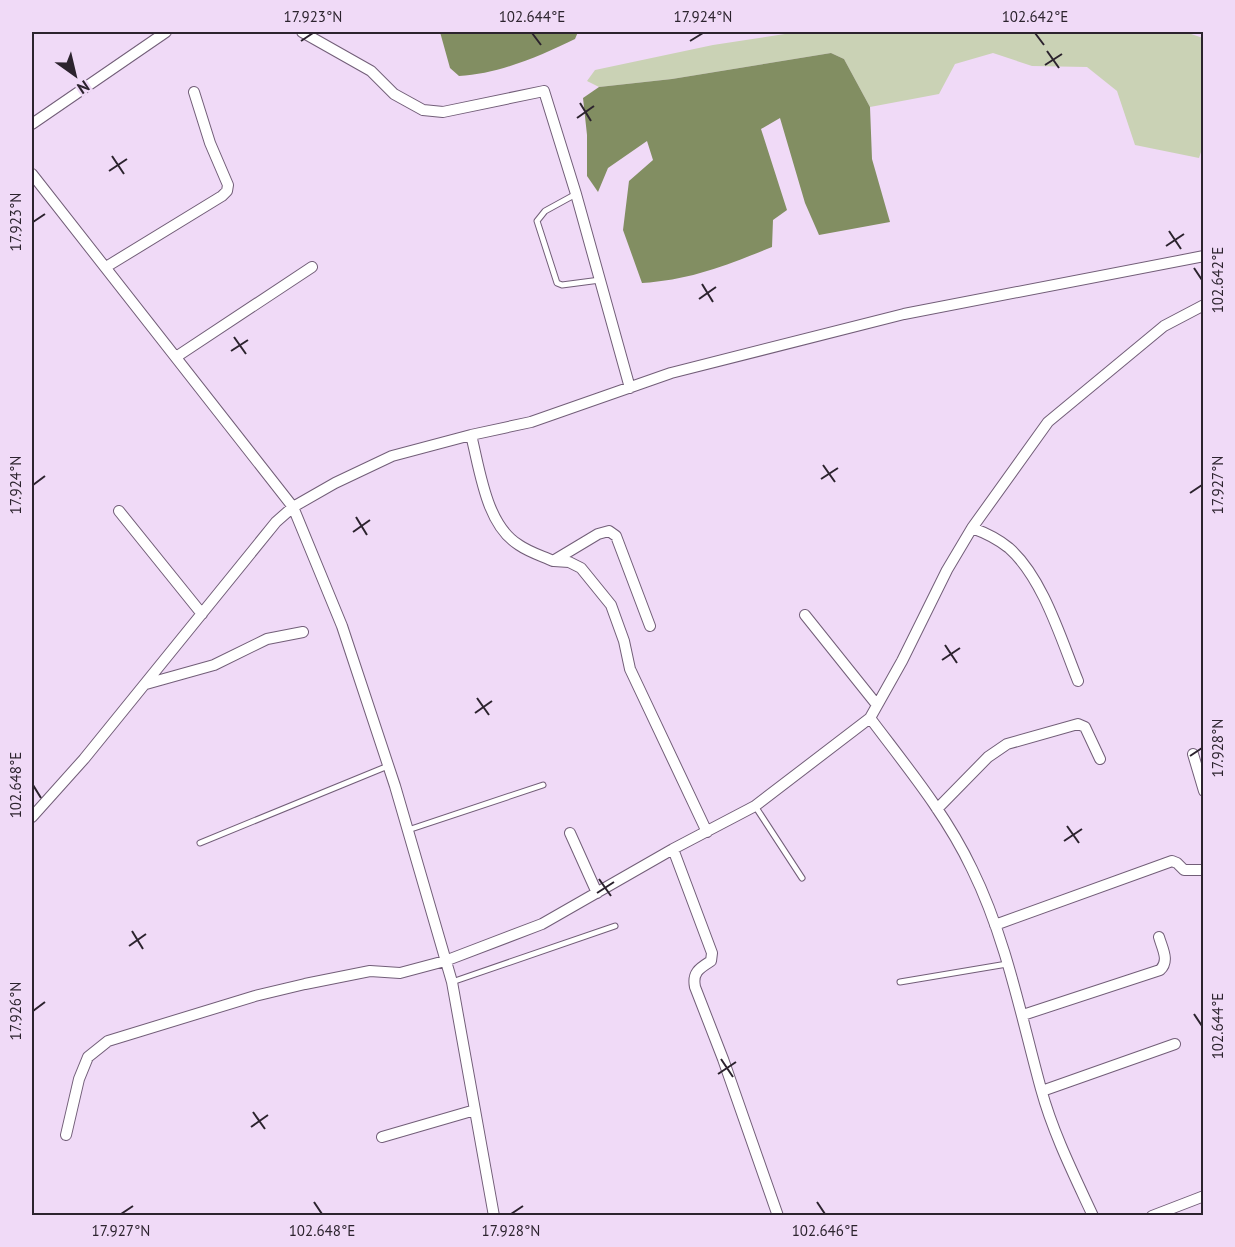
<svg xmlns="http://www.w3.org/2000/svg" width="1235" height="1247" font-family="'PT Sans',sans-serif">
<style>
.green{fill:#cad2b5}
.water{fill:#828e62}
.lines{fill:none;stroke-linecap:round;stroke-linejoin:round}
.service-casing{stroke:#725e78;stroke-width:7}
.minor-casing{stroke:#725e78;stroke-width:12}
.service{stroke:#fff;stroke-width:5}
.minor{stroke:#fff;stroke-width:10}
.ticks{fill:none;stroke:#2c232e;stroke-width:2}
.neatline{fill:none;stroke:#2c232e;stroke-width:2}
.ticks-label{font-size:15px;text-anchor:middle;fill:#2c232e}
</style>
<rect width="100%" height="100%" fill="#f0daf7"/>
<!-- green -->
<path class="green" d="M 798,32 L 1185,32 L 1203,38 L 1203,146 L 1199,158 L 1135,145 L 1117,91 L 1087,67 L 1032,66 L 993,53 L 955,64 L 939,94 L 870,107 L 844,59 L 831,53 L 672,79 L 599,87 L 587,81 L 595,70 L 713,45 Z"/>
<!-- water -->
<path class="water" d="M 440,32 L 578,32 L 575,39 C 540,56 499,74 459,76 L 450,68 Z
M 831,53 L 844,59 L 870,107 L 872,159 L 890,222 L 819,235 L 805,203 L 780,118 L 761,129 L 787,210 L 773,220 L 772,247 C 727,265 691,280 642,283 L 623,230 L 629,181 L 653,160 L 647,141 L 608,168 L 598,192 L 587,176 L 587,135 L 583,98 L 599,87 L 672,79 Z"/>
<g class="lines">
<defs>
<path id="service" d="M 576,194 L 545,211 L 537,221 L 557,283 L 562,285 L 600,280
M 755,806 L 802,878
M 408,830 L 543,785
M 200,843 L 388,766
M 452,982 L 615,926
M 900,982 L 1007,964"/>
<path id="minor" d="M 302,32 L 371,71 L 394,94 L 423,110 L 443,112 L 544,91 L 576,194 L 630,388
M 32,124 L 166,32
M 32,174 L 293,507 L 342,626 L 395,786 L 452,982 L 494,1216
M 106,267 L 222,196 L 227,191 L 228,185 L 210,143 L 194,92
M 176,357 L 312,267
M 471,435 C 480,470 486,525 519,545 C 529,552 542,556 553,561 L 598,534 L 609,531 L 616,536 L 650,626
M 119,511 L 202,614
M 972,528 C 986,533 998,539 1009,548 C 1043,578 1061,639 1078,681
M 554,561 L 569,562 L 581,568 L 611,605 L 624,641 L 630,669 L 707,832
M 805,615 L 877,705
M 146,684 L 214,665 L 267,639 L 303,632
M 870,718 C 906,766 946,814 972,869 C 1006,938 1021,1016 1041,1089 C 1053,1133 1074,1175 1093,1216
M 1193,754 L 1204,791
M 937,809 L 988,757 L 1007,744 L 1078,724 L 1085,727 L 1100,759
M 32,817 L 84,759 L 276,522 L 293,507 L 335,483 L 392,456 L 471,435 L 531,422 L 671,373 L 904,314 L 1204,256
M 570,833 L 597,893
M 673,849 L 712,953 L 711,961 C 700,968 692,972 695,987 L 723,1059 L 778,1216
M 995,925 L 1172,861 L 1177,863 L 1184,870 L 1204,870
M 1023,1015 L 1160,970 C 1170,961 1162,948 1159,937
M 1042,1091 L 1175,1044
M 66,1135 L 79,1079 L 88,1057 L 108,1041 L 255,996 L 305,984 L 370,971 L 400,973 L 445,961 L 542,924 L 673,849 L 755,806 L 870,718 L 902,661 L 947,570 L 972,528 L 1048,422 L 1164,326 L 1204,305
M 382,1137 L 475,1110
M 1152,1216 L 1204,1196"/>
</defs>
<!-- service casing -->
<use href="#service" class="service-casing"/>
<!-- minor casing -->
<use href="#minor" class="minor-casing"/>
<!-- service -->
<use href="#service" class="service"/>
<!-- minor -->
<use href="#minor" class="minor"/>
</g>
<!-- ticks -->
<path class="ticks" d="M 532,33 L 541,45M 1035,33 L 1044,45M 301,41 L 313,33M 690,41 L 703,33M 1047,51 L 1059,68M 1045,65 L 1062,54M 580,103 L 591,121M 577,118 L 594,106M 112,156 L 124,174M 109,171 L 127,159M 33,222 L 45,214M 1169,231 L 1181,249M 1166,246 L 1184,234M 1194,268 L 1202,280M 702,284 L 713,302M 699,299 L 716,287M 234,337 L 246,354M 231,351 L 248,340M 823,465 L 835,482M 821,479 L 838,468M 33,485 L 45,476M 1190,493 L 1202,485M 356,517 L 367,535M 353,532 L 370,520M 945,645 L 957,663M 942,660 L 960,648M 477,698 L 489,715M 475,713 L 492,701M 1190,756 L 1202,748M 33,785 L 41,798M 1067,826 L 1079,843M 1064,841 L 1082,829M 599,879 L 611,896M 597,893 L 614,882M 132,931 L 143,949M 129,946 L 146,934M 33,1011 L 45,1002M 1194,1014 L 1202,1026M 721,1059 L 733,1077M 718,1074 L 736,1062M 253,1112 L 265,1129M 251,1127 L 268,1115M 314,1202 L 322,1214M 817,1202 L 825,1214M 121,1214 L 133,1206M 511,1214 L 523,1206"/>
<!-- border -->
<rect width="1235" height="1247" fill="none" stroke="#f0daf7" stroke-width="66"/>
<!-- north arrow -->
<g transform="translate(75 75) rotate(146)" stroke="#f0daf7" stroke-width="4.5" paint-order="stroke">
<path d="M0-4.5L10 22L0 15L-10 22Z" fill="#2c232e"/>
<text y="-9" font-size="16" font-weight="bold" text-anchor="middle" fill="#2c232e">N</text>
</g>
<rect x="33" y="33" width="1169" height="1181" class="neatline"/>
<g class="ticks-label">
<text x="313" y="22">17.923°N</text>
<text x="532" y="22">102.644°E</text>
<text x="703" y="22">17.924°N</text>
<text x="1035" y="22">102.642°E</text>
<text transform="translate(16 222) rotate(-90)" y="5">17.923°N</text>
<text transform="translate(1218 280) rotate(-90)" y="5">102.642°E</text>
<text transform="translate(16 485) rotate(-90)" y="5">17.924°N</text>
<text transform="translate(1218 485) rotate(-90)" y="5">17.927°N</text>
<text transform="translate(1218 748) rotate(-90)" y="5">17.928°N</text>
<text transform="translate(16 785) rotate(-90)" y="5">102.648°E</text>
<text transform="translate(16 1011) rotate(-90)" y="5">17.926°N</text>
<text transform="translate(1218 1026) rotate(-90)" y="5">102.644°E</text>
<text x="121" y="1236">17.927°N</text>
<text x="322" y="1236">102.648°E</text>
<text x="511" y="1236">17.928°N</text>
<text x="825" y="1236">102.646°E</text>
</g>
</svg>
